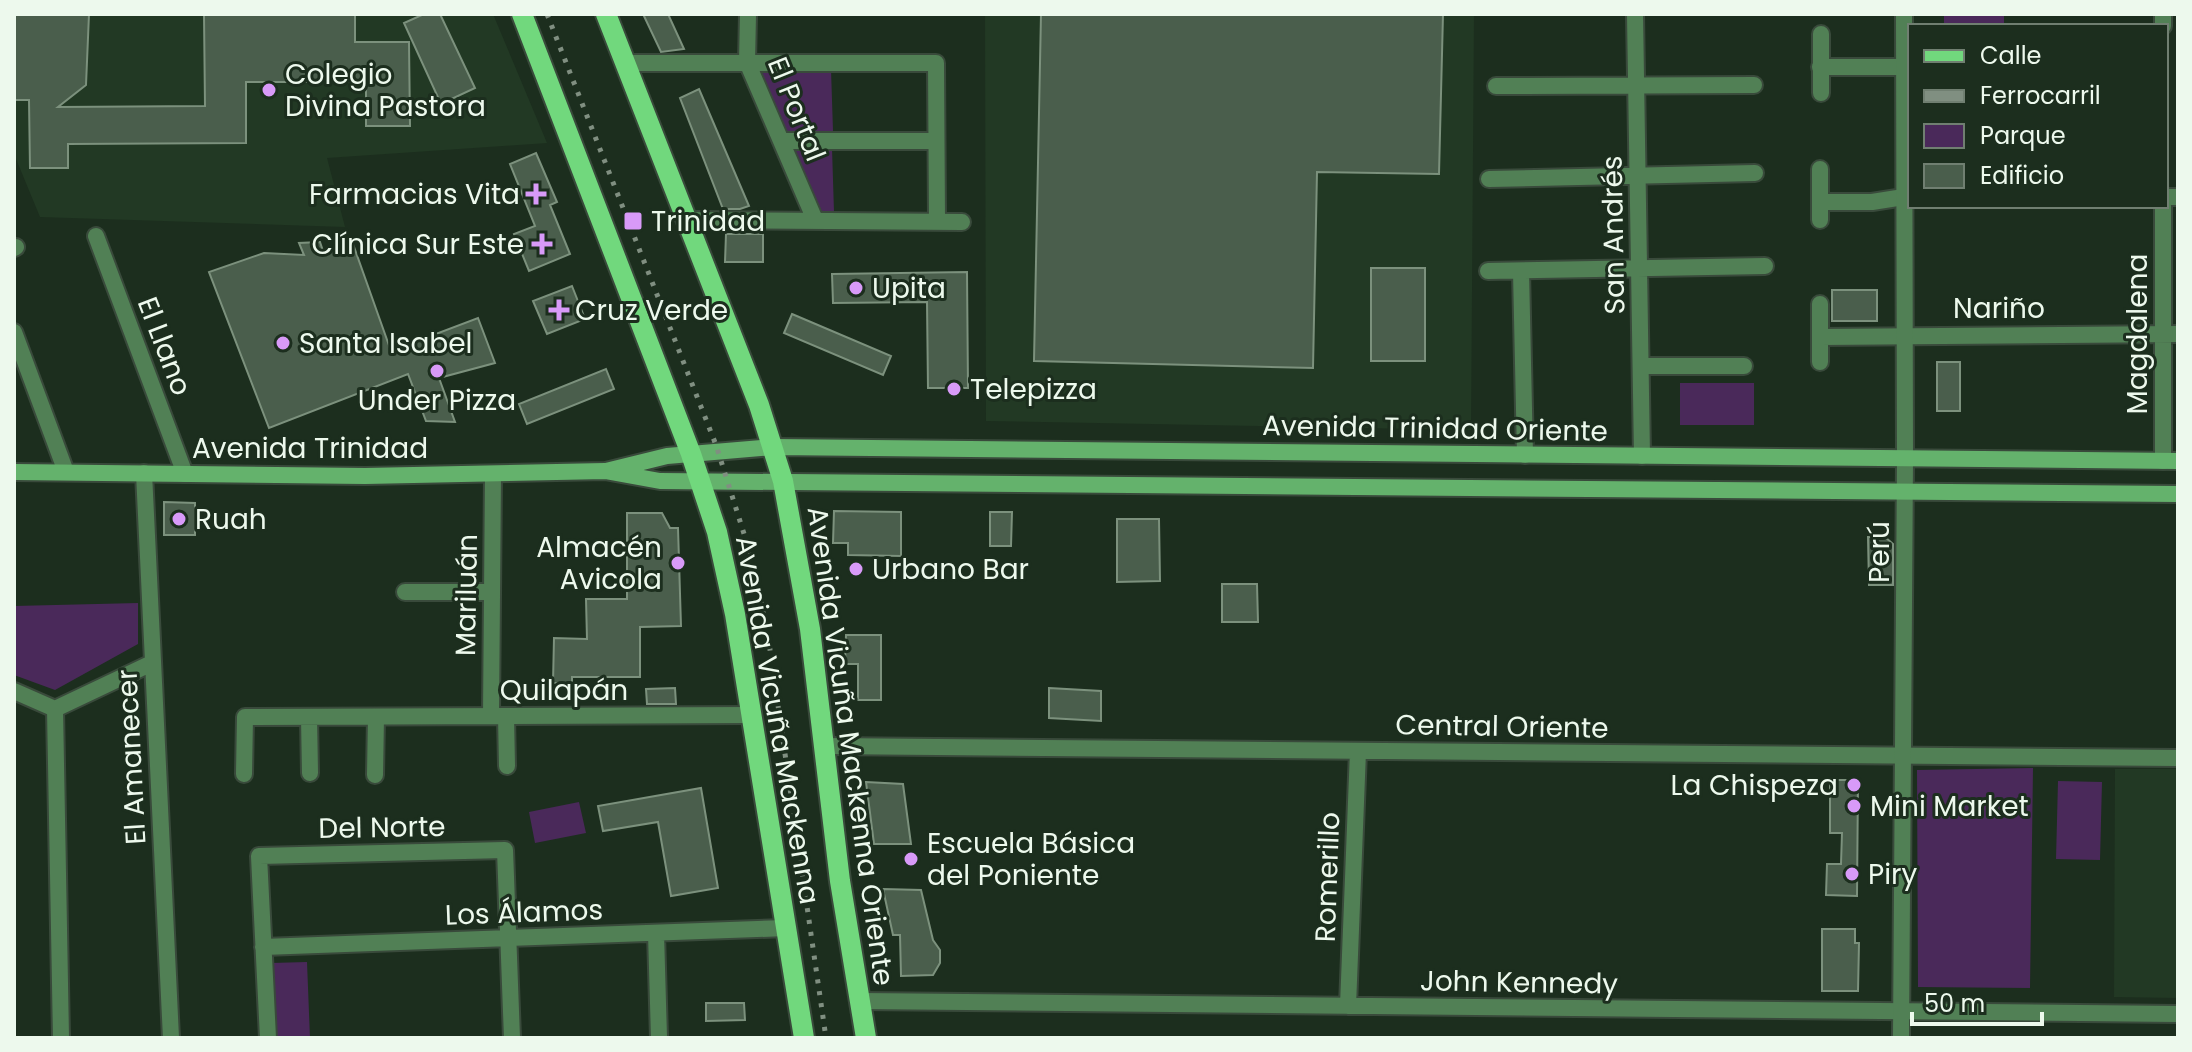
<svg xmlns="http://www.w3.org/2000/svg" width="2192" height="1052" font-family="Poppins,sans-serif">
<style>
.built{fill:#223924}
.green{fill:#4a295a}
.building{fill:#4a5e4c;stroke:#7c917d;stroke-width:2}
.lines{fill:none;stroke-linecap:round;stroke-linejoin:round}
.minor-casing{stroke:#394a3b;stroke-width:20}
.tertiary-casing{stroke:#394a3b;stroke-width:20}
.secondary-casing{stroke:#394a3b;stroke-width:20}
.primary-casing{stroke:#394a3b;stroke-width:24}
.minor{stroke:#518055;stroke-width:16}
.tertiary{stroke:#518055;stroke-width:16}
.secondary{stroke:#64b26c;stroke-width:16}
.primary{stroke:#71d87d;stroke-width:20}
.rail{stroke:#808f81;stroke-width:5;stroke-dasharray:4 8;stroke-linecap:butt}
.poi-dot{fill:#d89af8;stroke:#1c2e1e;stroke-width:3}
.labels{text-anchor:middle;stroke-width:6;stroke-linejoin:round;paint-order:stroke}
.poi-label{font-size:28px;fill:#edf9ed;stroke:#1c2e1e;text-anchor:start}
.street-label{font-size:28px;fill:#edf9ed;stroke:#1c2e1e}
</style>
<rect width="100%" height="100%" fill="#1c2e1e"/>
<!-- built -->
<path class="built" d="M 14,14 L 493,14 L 547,143 L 327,158 L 345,227 L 40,217 L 14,154 Z
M 985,14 L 1474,14 L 1471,430 L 986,421 Z
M 2115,769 L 2178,769 L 2178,998 L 2114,997 Z"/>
<!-- green -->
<path class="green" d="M 1944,14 L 2004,14 L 2004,26 L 1944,26 Z
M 831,69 L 833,131 L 779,132 L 754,72 Z
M 832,148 L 834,212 L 810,213 L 784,149 Z
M 1680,383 L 1754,383 L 1754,425 L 1680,425 Z
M 138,603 L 138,644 L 55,690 L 14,675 L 14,606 Z
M 2033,768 L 2030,988 L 1918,987 L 1917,770 Z
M 2058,781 L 2102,782 L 2100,860 L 2056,859 Z
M 579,802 L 586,833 L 535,843 L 529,812 Z
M 307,962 L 310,1038 L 273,1038 L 271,963 Z"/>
<!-- building -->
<path class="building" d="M 14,14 L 89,14 L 86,85 L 58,107 L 205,106 L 204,14 L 355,14 L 355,42 L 409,42 L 410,126 L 366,126 L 366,82 L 246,82 L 246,143 L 68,144 L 68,168 L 30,168 L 29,100 L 14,100 Z
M 424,14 L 440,14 L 475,88 L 441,104 L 404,23 Z
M 643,14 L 668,14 L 684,49 L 661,52 Z
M 1041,14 L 1443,14 L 1439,174 L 1317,172 L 1313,368 L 1034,361 Z
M 699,89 L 749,206 L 740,209 L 723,209 L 680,98 Z
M 536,153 L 557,202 L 550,205 L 570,254 L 529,271 L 514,234 L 535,226 L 510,164 Z
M 726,234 L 763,234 L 763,262 L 725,262 Z
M 320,242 L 324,254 L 353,244 L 391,351 L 478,318 L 495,363 L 439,378 L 455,422 L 426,421 L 408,374 L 269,428 L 209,272 L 264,253 L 304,255 L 299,243 Z
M 1371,268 L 1425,268 L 1425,361 L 1371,361 Z
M 967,272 L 968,388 L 928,388 L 927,302 L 833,303 L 832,274 Z
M 572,286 L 585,319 L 547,334 L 533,301 Z
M 1832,290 L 1877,290 L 1877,321 L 1832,321 Z
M 792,314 L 891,356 L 883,375 L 784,333 Z
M 1937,362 L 1960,362 L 1960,411 L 1937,411 Z
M 606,369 L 614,389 L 527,424 L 519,404 Z
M 164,502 L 195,503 L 195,535 L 164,535 Z
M 834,511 L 901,512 L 901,556 L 848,555 L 848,543 L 833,543 Z
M 990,512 L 1012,512 L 1011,546 L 990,546 Z
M 627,513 L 662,513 L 670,528 L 678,528 L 681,626 L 640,627 L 640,677 L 572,677 L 572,683 L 553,683 L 554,638 L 587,639 L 586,599 L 627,599 Z
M 1117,519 L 1159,519 L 1160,581 L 1117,582 Z
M 1868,537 L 1885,537 L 1893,544 L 1893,585 L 1869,585 Z
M 1222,584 L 1257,584 L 1258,622 L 1222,622 Z
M 846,635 L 881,635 L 881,700 L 858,700 L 858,664 L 845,664 Z
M 675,688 L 676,704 L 647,704 L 646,689 Z
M 1049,688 L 1101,691 L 1101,721 L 1049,718 Z
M 1830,780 L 1858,780 L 1857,896 L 1826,895 L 1827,864 L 1841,864 L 1842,833 L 1830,833 Z
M 866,782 L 903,784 L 911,844 L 874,844 Z
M 701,788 L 718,888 L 671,896 L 658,822 L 603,831 L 598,806 Z
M 883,889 L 921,890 L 933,940 L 940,950 L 940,963 L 933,975 L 901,976 L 900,935 L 893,935 Z
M 1822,929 L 1855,929 L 1855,943 L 1859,943 L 1858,991 L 1822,991 Z
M 706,1003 L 744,1003 L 745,1020 L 706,1021 Z"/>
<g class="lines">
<defs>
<path id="minor" d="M 748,14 L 747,62 L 815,220
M 1635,14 L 1642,456
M 2163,14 L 2163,26
M 1821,34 L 1821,93
M 625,63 L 936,63 L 937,222
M 1820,67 L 1904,67
M 1496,86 L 1754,85
M 782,141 L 936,141
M 1820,169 L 1820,220
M 1489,179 L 1755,173
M 2166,197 L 2178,197
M 1820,202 L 1872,202 L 1910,196
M 2163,206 L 2163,461
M 687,220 L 962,222
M 96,236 L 185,474
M 14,248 L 16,247
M 1488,271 L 1765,266
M 1521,271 L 1525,455
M 14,332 L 66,472
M 1820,337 L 2178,334
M 1820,362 L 1820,304
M 1641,366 L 1744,366
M 144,473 L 171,1038
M 405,592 L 492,592
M 14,691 L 55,709 L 152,663
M 55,709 L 61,1038
M 491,716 L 493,474
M 506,716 L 507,766
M 309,717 L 310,773
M 826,746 L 2178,758
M 244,774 L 245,717 L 752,715
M 375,775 L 376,717
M 656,933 L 659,1038
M 263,947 L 786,928
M 859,1001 L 2178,1014
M 1348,1006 L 1358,751
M 268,1038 L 259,856 L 505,850 L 512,1038"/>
<path id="tertiary" d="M 1901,1038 L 1905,459 L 1904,14"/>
<path id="secondary" d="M 606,471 L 667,456 L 774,447 L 2178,461
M 14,472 L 365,476 L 605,471 L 660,481 L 2178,494"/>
<path id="primary" d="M 522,14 L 691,454 L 717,532 L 735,614 L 804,1038
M 606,14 L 759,405 L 783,481 L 810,629 L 840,881 L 866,1038"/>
</defs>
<!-- minor casing -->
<use href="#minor" class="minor-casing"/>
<!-- tertiary casing -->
<use href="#tertiary" class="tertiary-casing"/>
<!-- secondary casing -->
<use href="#secondary" class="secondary-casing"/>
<!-- primary casing -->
<use href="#primary" class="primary-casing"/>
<!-- minor -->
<use href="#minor" class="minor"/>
<!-- tertiary -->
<use href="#tertiary" class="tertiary"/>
<!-- secondary -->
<use href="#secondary" class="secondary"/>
<!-- primary -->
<use href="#primary" class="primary"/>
<!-- rail -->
<path class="rail" d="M 547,14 L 716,445 L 751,556 L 768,636 L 826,1038"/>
</g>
<!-- markers -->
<g class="poi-dot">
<circle cx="269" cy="90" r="8"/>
<path d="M532 182h8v8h8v8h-8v8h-8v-8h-8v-8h8z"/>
<rect x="623" y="211" width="20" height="20" rx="4"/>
<path d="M538 232h8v8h8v8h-8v8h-8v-8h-8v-8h8z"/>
<circle cx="856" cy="288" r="8"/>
<path d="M555 298h8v8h8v8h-8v8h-8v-8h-8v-8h8z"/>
<circle cx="283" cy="343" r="8"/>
<circle cx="437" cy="371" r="8"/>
<circle cx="954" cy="389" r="8"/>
<circle cx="179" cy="519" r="8"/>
<circle cx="678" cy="563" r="8"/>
<circle cx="856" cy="569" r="8"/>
<circle cx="1854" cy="785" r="8"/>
<circle cx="1854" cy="806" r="8"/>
<circle cx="911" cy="859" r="8"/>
<circle cx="1852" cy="874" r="8"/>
</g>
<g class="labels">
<!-- poi labels -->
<g class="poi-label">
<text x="285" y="84">Colegio<tspan x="285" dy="32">Divina Pastora</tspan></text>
<text x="520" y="204" text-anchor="end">Farmacias Vita</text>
<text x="651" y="231">Trinidad</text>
<text x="524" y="254" text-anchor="end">Clínica Sur Este</text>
<text x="872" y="298">Upita</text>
<text x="575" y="320">Cruz Verde</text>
<text x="299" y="353">Santa Isabel</text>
<text x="970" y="399">Telepizza</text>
<text x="437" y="410" text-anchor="middle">Under Pizza</text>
<text x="195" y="529">Ruah</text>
<text x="662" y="557" text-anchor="end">Almacén<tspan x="662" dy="32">Avicola</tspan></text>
<text x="872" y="579">Urbano Bar</text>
<text x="1838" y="795" text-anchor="end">La Chispeza</text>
<text x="1870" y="816">Mini Market</text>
<text x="927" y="853">Escuela Básica<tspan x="927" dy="32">del Poniente</tspan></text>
<text x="1868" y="884">Piry</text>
</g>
<!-- street labels -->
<g class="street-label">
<text transform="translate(797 109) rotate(68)" y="10">El Portal</text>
<text transform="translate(1613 235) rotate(-91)" y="10">San Andrés</text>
<text x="1999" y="318">Nariño</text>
<text transform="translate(2137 334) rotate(-90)" y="10">Magdalena</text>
<text transform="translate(165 346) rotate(69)" y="10">El Llano</text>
<text transform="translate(1435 428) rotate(1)" y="10">Avenida Trinidad Oriente</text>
<text x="310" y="458">Avenida Trinidad</text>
<text transform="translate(1879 552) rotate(-90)" y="10">Perú</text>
<text transform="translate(466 595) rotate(-89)" y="10">Mariluán</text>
<text x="564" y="700">Quilapán</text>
<text transform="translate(778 720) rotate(80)" y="10">Avenida Vicuña Mackenna</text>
<text transform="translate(1502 726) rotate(1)" y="10">Central Oriente</text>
<text transform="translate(851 746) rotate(82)" y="10">Avenida Vicuña Mackenna Oriente</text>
<text transform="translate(131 757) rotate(-93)" y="10">El Amanecer</text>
<text transform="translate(382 827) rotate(-1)" y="10">Del Norte</text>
<text transform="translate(1327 877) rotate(-88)" y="10">Romerillo</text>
<text transform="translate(524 912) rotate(-2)" y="10">Los Álamos</text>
<text transform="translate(1519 982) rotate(1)" y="10">John Kennedy</text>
</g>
</g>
<!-- border -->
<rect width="2192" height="1052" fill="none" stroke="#edf9ed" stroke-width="32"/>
<!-- legend -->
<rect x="1908" y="24" width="260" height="184" fill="#1c2e1e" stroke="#707f71" stroke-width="2"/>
<rect x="1924" y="50" width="40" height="12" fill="#71d87d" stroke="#707f71" stroke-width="2"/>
<text x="1980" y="64" font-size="24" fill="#edf9ed">Calle</text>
<rect x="1924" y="90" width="40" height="12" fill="#808f81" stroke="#707f71" stroke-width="2"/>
<text x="1980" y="104" font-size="24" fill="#edf9ed">Ferrocarril</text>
<rect x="1924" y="124" width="40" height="24" fill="#4a295a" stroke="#707f71" stroke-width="2"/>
<text x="1980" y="144" font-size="24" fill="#edf9ed">Parque</text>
<rect x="1924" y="164" width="40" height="24" fill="#4a5e4c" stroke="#707f71" stroke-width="2"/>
<text x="1980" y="184" font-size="24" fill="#edf9ed">Edificio</text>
<!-- scale -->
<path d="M1912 1012v12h130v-12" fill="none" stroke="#edf9ed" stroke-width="4"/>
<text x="1924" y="1012" font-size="24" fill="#edf9ed" stroke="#1c2e1e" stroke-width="6" paint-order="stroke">50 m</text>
</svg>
